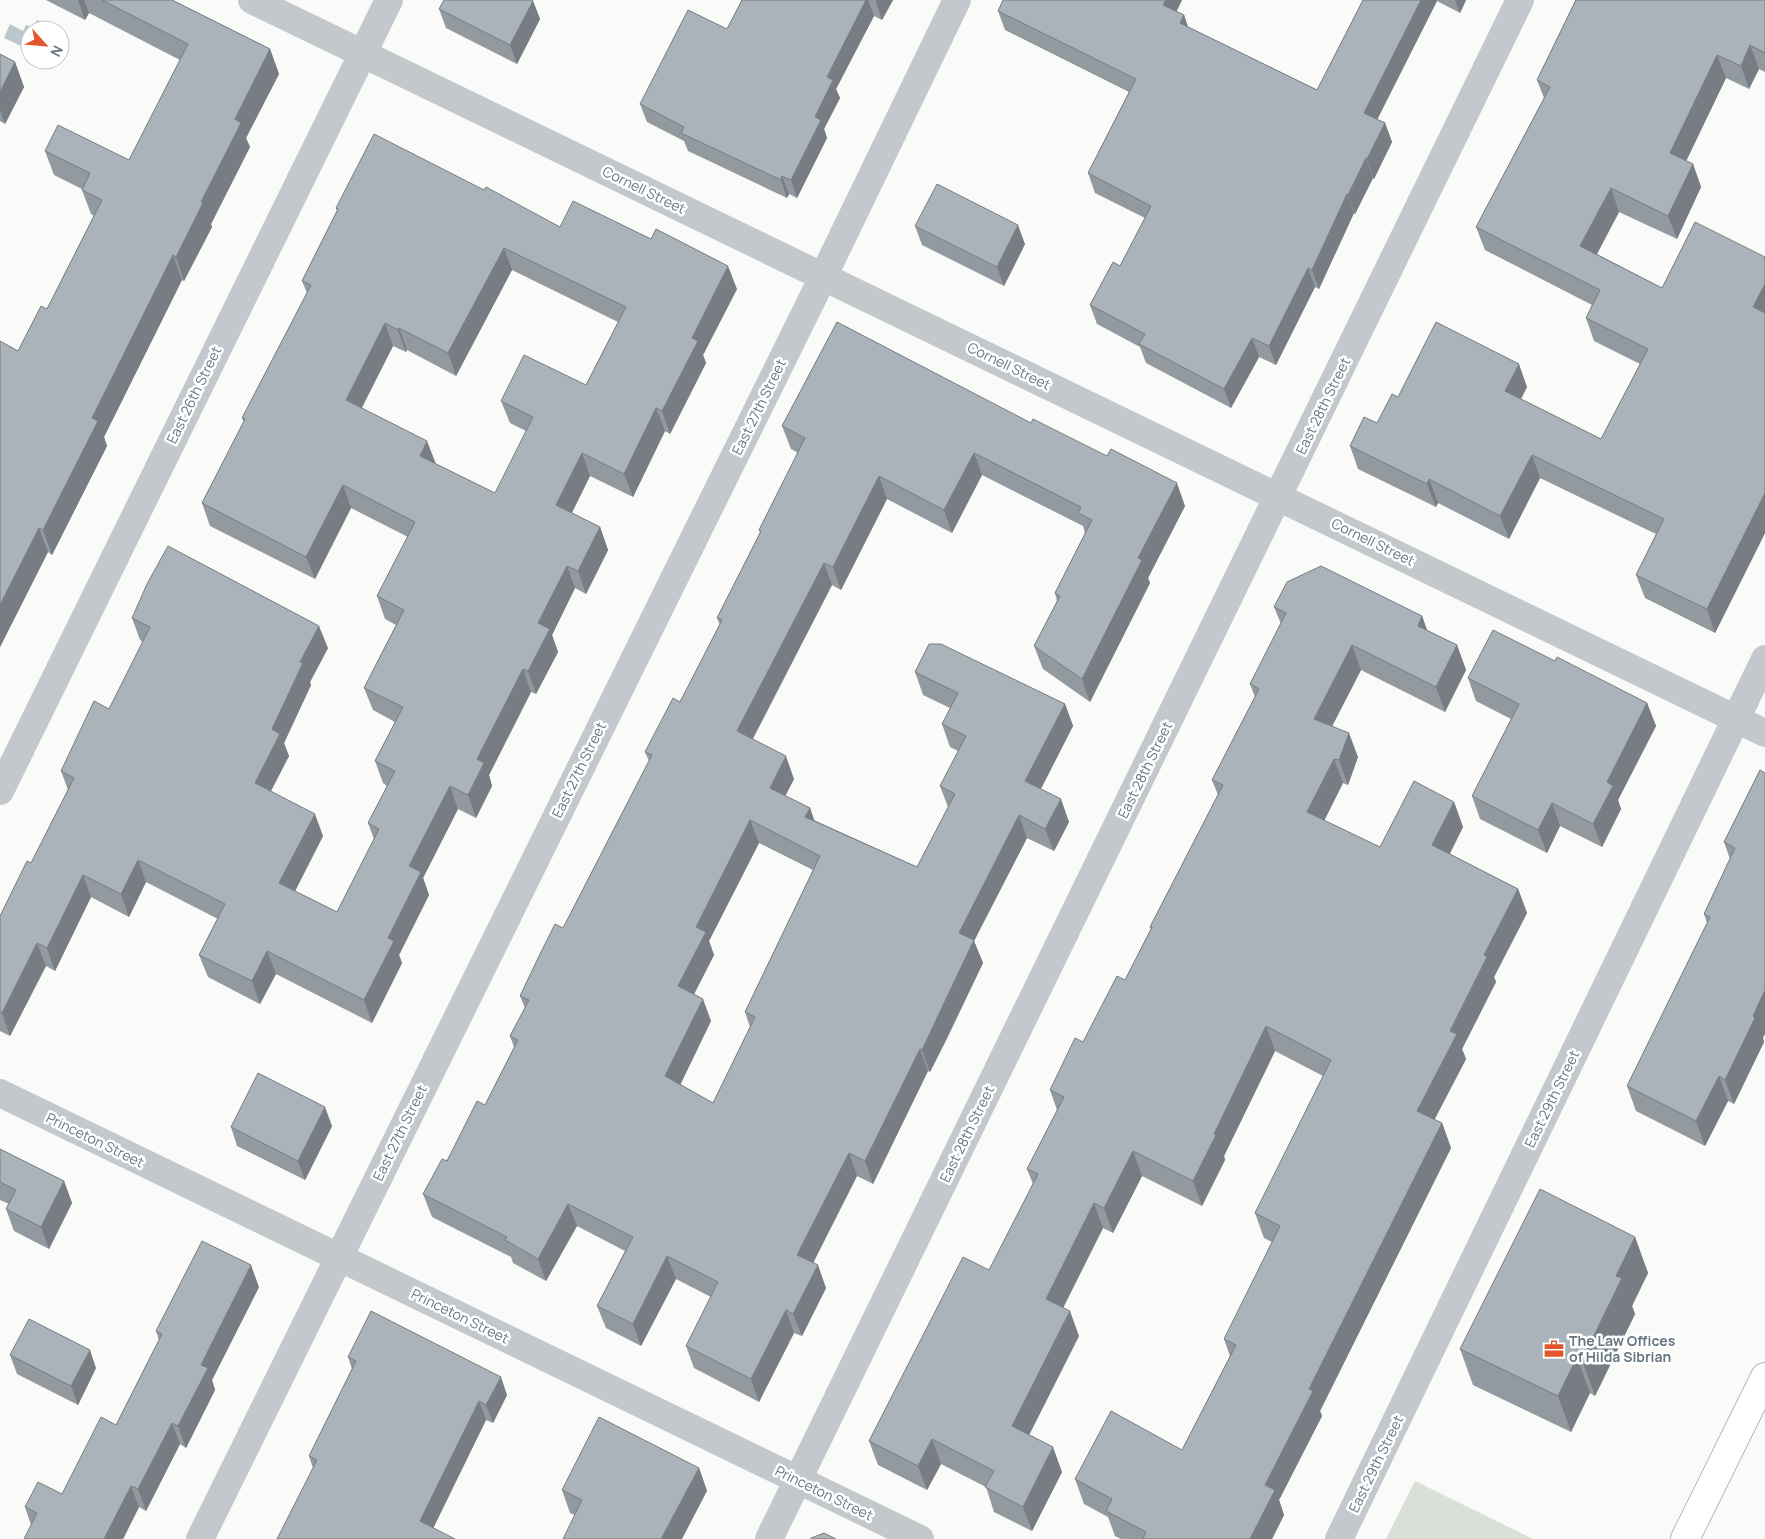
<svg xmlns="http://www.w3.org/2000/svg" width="1765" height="1539" font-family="Manrope,sans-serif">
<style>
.green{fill:#dadfd7}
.water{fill:#bbc7cb}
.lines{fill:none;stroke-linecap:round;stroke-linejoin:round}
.major-casing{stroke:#b5babe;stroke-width:30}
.minor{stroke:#c3c8cc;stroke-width:28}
.major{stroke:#fff;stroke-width:28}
.wall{fill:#929a9f;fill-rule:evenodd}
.shaded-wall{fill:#777d82}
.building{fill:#aab3b9;stroke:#777d82;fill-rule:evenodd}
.labels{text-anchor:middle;stroke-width:5;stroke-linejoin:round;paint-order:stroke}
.street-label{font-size:14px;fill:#657683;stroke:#fff}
.poi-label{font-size:14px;font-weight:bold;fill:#657683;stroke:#fff;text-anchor:start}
</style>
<rect width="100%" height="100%" fill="#fafaf8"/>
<!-- green -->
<path class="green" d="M 1415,1481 L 1533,1539 L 1386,1539 Z"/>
<!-- water -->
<path class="water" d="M 37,20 L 56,28 L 55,30 L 30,30 L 30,50 L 4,38 L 10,24 L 23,31 L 26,25 L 33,28 Z"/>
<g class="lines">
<defs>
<path id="major" d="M 1685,1539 L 1765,1377"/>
</defs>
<!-- major casing -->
<use href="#major" class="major-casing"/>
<!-- minor -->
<path class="minor" d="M 252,0 L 1765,733
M 0,791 L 389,0
M 0,1093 L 920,1539
M 200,1539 L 823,277 L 957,0
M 769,1539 L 1520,0
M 1339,1539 L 1765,659"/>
<!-- major -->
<use href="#major" class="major"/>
</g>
<!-- wall -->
<path class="wall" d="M 46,0 L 172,0 L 270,49 L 279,74 L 246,138 L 250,147 L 211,224 L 212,227 L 184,281 L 182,280 L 104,437 L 107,446 L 52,555 L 48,552 L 0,647 L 18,351 L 47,309 L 94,216 L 91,214 L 82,190 L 82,189 L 54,175 L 45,151 L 129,160 L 180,60 L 89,13 L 85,20 Z
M 742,0 L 893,0 L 882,20 L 874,16 L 836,89 L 840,98 L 824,129 L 827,138 L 797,198 L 789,194 L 787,198 L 688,151 L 684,141 L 647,122 L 640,104 L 727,29 Z
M 1003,0 L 1182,0 L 1176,12 L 1184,15 L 1188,27 L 1317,90 L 1363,0 L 1466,0 L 1460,13 L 1437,1 L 1377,119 L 1385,123 L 1392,142 L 1374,179 L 1373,178 L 1355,214 L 1354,213 L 1319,289 L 1315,287 L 1276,365 L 1259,357 L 1231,408 L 1146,363 L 1140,347 L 1097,324 L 1090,305 L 1120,266 L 1145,218 L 1095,193 L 1088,173 L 1129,92 L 1005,30 L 998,11 Z
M 1575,0 L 1765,0 L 1765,72 L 1759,69 L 1749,89 L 1726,78 L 1686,161 L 1693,164 L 1701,187 L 1677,239 L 1619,212 L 1597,254 L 1662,288 L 1765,257 L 1765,533 L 1715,633 L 1645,598 L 1636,575 L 1656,534 L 1540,478 L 1509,539 L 1438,503 L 1436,507 L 1358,469 L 1350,446 L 1377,423 L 1398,397 L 1527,387 L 1521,399 L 1601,439 L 1640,364 L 1594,341 L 1586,318 L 1592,305 L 1485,250 L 1476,227 L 1544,98 L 1537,80 L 1575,1 Z
M 533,1 L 540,19 L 517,64 L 446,28 L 439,9 Z
M 0,54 L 15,62 L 24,87 L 5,124 L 0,121 Z
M 484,190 L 560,227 L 737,289 L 703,355 L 706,363 L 670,434 L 665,431 L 633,497 L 590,476 L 572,513 L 600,527 L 608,550 L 586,594 L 575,588 L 552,635 L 558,652 L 536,694 L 531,692 L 489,775 L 492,786 L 476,818 L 458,809 L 423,878 L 429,895 L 399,955 L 402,963 L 372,1023 L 276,974 L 260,1004 L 208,977 L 199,955 L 218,919 L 146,882 L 129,917 L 91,897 L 55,971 L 46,966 L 10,1036 L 0,1031 L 0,916 L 31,863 L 68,790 L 61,771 L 109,709 L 143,642 L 140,640 L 132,618 L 328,648 L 310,682 L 311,685 L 284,743 L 289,756 L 271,791 L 323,836 L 295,891 L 337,912 L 374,839 L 368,823 L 387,786 L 383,783 L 375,761 L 395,722 L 373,710 L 364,688 L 396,625 L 385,619 L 377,596 L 408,537 L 351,508 L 315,579 L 210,526 L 202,503 L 244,422 L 242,418 L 307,293 L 302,281 L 337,211 L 336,208 ZM 512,270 L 618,322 L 586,385 L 501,401 L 510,423 L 526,431 L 495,493 L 435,464 L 362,408 L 393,346 L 406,352 L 407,350 L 456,376 Z
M 915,226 L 1025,244 L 1004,286 L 922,245 Z
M 837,322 L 1185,506 L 1148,578 L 1150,583 L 1090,702 L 1043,669 L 1034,646 L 1057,601 L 1055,593 L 1085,533 L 1083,526 L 982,475 L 952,533 L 887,499 L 841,590 L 832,585 L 753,739 L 794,779 L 785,796 L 810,808 L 814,820 L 917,867 L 948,807 L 940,786 L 958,751 L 950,747 L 942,724 L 950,708 L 923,695 L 915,672 L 1065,704 L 1073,726 L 1041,789 L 1069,822 L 1054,851 L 1027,838 L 974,941 L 983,963 L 947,1039 L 930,1072 L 928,1071 L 873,1184 L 857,1176 L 813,1263 L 826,1288 L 802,1336 L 794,1333 L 759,1402 L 694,1368 L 686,1346 L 711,1297 L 676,1279 L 641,1346 L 606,1328 L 597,1306 L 625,1251 L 577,1226 L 546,1281 L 513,1263 L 511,1257 L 432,1217 L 423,1194 L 485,1105 L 514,1047 L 510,1036 L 525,1008 L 520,996 L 563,928 L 649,761 L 645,752 L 680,702 L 720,625 L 717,618 L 760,533 L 759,530 L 798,453 L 791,449 L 782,426 ZM 759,843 L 813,870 L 745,1012 L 750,1027 L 713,1103 L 680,1084 L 711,1021 L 694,994 L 714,955 L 709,941 Z
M 1274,607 L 1422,616 L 1427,630 L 1457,645 L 1466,670 L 1445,712 L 1361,670 L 1332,726 L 1358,757 L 1348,785 L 1343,783 L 1324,821 L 1380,847 L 1454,802 L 1463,827 L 1450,854 L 1518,889 L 1527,913 L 1494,977 L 1496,982 L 1462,1049 L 1466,1059 L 1434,1120 L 1442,1123 L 1451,1148 L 1320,1411 L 1322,1416 L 1279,1500 L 1284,1515 L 1272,1539 L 1121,1539 L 1115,1536 L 1108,1517 L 1084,1504 L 1075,1479 L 1182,1450 L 1230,1356 L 1224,1339 L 1272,1242 L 1264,1238 L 1255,1213 L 1323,1076 L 1275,1051 L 1224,1156 L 1225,1160 L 1202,1206 L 1142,1176 L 1113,1233 L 1103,1228 L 1063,1308 L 1079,1336 L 1029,1435 L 1062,1472 L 1032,1531 L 994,1512 L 986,1487 L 941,1464 L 927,1490 L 878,1465 L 869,1441 L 989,1270 L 1033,1184 L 1027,1169 L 1057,1110 L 1050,1090 L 1083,1042 L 1125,980 L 1151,929 L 1150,927 L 1218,795 L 1212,780 L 1255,697 L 1250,684 L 1281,624 Z
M 1555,661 L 1647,703 L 1656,726 L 1618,800 L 1621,809 L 1602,847 L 1560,826 L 1547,853 L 1480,819 L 1472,796 L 1511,719 L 1476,701 L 1468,678 Z
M 1760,770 L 1763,1038 L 1764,1042 L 1734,1104 L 1728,1101 L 1705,1146 L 1636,1111 L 1627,1086 L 1707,923 L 1704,914 L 1730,859 L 1724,842 Z
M 332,1126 L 305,1180 L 237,1146 L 231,1127 Z
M 0,1149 L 64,1181 L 72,1203 L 49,1249 L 14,1231 L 6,1209 L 9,1204 L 0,1200 Z
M 1635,1237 L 1648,1273 L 1632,1306 L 1635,1314 L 1595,1396 L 1590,1393 L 1571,1432 L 1473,1385 L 1460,1349 Z
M 259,1287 L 212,1380 L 215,1390 L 186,1448 L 180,1444 L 146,1511 L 139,1507 L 123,1539 L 24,1539 L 31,1525 L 25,1507 L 62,1494 L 116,1425 L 159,1340 L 156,1331 Z
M 10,1355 L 96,1368 L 78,1405 L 17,1374 Z
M 348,1357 L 507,1395 L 493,1423 L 486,1420 L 433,1528 L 313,1468 L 309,1456 L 352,1369 Z
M 699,1468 L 707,1491 L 575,1515 L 570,1513 L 562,1490 Z"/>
<!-- shaded-wall -->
<path class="shaded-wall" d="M 78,0 L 84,0 L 89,13 L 85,20 Z
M 866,0 L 868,0 L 874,16 L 836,89 L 840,98 L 824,129 L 827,138 L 797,198 L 791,180 L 815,117 L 827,77 Z
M 877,0 L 893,0 L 882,20 L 876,2 Z
M 1166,0 L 1182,0 L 1170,25 L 1163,5 Z
M 1421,0 L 1437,0 L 1437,1 L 1371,132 L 1364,113 Z
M 1455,0 L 1466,0 L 1460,13 Z
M 533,1 L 540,19 L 517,64 L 510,45 Z
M 1184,15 L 1190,34 L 1180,23 Z
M 1750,45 L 1759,69 L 1749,89 L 1741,66 Z
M 270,49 L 279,74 L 246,138 L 250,147 L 211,224 L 212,227 L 184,281 L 176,257 L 201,202 L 235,119 Z
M 1717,55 L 1726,78 L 1679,176 L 1670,153 Z
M 15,62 L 24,87 L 5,124 L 0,110 L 0,92 Z
M 1385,123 L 1392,142 L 1374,179 L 1367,159 Z
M 1366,158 L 1373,178 L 1355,214 L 1348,195 Z
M 1693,164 L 1701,187 L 1677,239 L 1668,216 Z
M 782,176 L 789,194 L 787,198 L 781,180 Z
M 1611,188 L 1619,212 L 1589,269 L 1580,246 Z
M 1347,194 L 1354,213 L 1319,289 L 1312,270 Z
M 1018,225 L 1025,244 L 1004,286 L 997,267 Z
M 504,248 L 512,270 L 456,376 L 448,353 Z
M 173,255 L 182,280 L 104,437 L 107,446 L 52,555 L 43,530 L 92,418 Z
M 728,266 L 737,289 L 703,355 L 706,363 L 670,434 L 662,411 L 692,338 Z
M 1308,268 L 1315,287 L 1276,365 L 1269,346 Z
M 1765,284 L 1765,324 L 1753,307 Z
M 385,323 L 393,346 L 354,422 L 346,400 Z
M 399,328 L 407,350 L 406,352 L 398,330 Z
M 1252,338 L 1259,357 L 1231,408 L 1224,389 Z
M 1519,364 L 1527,387 L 1513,414 L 1505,391 Z
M 656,408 L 665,431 L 633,497 L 624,474 Z
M 427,441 L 436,464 L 420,456 Z
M 582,453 L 590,476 L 564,528 L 556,505 Z
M 974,453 L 982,475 L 952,533 L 944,510 Z
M 1532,455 L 1540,478 L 1509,539 L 1500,516 Z
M 879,476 L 887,499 L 841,590 L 833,567 Z
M 1429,479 L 1438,503 L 1436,507 L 1427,484 Z
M 1177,483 L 1185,506 L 1148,578 L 1150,583 L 1090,702 L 1082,679 L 1138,558 Z
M 343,485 L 351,508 L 315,579 L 306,557 Z
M 1765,493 L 1765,533 L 1715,633 L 1707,609 Z
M 600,527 L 608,550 L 586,594 L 578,571 Z
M 39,528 L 48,552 L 0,647 L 0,605 Z
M 824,563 L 832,585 L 745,753 L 737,731 Z
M 567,566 L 575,588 L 552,635 L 558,652 L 536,694 L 528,671 L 538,623 Z
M 1422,616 L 1431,641 L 1418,626 Z
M 319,626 L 328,648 L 310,682 L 311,685 L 284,743 L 289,756 L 263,806 L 255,783 L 272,729 L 300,662 Z
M 1352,645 L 1361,670 L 1323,744 L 1314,719 Z
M 1457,645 L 1466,670 L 1445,712 L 1436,687 Z
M 523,669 L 531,692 L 489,775 L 492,786 L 476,818 L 468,795 L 477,759 Z
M 1647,703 L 1656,726 L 1618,800 L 1621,809 L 1602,847 L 1593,824 L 1607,782 Z
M 1065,704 L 1073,726 L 1033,804 L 1025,781 Z
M 1349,733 L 1358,757 L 1348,785 L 1339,760 Z
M 786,756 L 794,779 L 778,810 L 770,788 Z
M 1334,759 L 1343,783 L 1316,837 L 1307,812 Z
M 450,786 L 458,809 L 423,878 L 429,895 L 399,955 L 402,963 L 372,1023 L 364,1000 L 388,938 L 409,866 Z
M 1061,799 L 1069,822 L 1054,851 L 1045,829 Z
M 1454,802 L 1463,827 L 1441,870 L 1432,845 Z
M 1552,803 L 1560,826 L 1547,853 L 1538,830 Z
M 810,808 L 818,831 L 805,817 Z
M 315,814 L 323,836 L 288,905 L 279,883 Z
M 1019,815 L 1027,838 L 974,941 L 983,963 L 930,1072 L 922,1050 L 959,933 Z
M 750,820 L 759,843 L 709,941 L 714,955 L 687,1008 L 678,986 L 696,927 Z
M 138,860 L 146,882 L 129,917 L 121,894 Z
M 83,875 L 91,897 L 55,971 L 47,948 Z
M 1518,889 L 1527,913 L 1494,977 L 1496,982 L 1462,1049 L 1466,1059 L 1426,1136 L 1417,1111 L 1450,1031 L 1484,955 Z
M 37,943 L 46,966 L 10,1036 L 2,1013 Z
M 267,951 L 276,974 L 260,1004 L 252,981 Z
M 1765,990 L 1765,1034 L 1763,1038 L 1764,1042 L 1734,1104 L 1725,1080 L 1753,1016 Z
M 703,999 L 711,1021 L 674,1098 L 665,1076 Z
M 1266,1026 L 1275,1051 L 1224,1156 L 1225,1160 L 1202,1206 L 1193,1181 L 1214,1134 Z
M 920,1049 L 928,1071 L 873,1184 L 865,1161 Z
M 1719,1076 L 1728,1101 L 1705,1146 L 1696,1121 Z
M 325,1107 L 332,1126 L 305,1180 L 298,1161 Z
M 1442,1123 L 1451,1148 L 1320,1411 L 1322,1416 L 1279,1500 L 1284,1515 L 1272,1539 L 1250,1539 L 1265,1485 L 1309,1389 Z
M 1133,1151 L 1142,1176 L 1113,1233 L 1104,1208 Z
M 849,1153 L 857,1176 L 806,1277 L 797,1255 Z
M 64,1181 L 72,1203 L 49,1249 L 41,1227 Z
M 1094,1203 L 1103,1228 L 1055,1324 L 1046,1299 Z
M 568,1204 L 577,1226 L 546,1281 L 538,1259 Z
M 1635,1237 L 1648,1273 L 1632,1306 L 1635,1314 L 1595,1396 L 1582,1360 L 1616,1276 Z
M 667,1256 L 676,1279 L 641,1346 L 633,1324 Z
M 251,1265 L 259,1287 L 212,1380 L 215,1390 L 186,1448 L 178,1426 L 201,1365 Z
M 818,1265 L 826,1288 L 802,1336 L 793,1314 Z
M 786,1310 L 794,1333 L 759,1402 L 751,1379 Z
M 1070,1311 L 1079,1336 L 1021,1451 L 1012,1426 Z
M 90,1350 L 96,1368 L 78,1405 L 71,1386 Z
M 1577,1357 L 1590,1393 L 1571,1432 L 1558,1396 Z
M 501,1377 L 507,1395 L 493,1423 L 486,1405 Z
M 479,1401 L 486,1420 L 428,1539 L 420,1521 Z
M 172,1423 L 180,1444 L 146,1511 L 138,1489 Z
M 932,1439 L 941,1464 L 927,1490 L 918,1466 Z
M 1053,1447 L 1062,1472 L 1032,1531 L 1023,1507 Z
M 699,1468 L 707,1491 L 682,1539 L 661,1539 Z
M 131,1486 L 139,1507 L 123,1539 L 104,1539 Z"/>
<!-- building -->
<path class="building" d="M 102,0 L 172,0 L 270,49 L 235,119 L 241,123 L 201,202 L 203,203 L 176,257 L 173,255 L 92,418 L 98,421 L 43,530 L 39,528 L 0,605 L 0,341 L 18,351 L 41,306 L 47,309 L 102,200 L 82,190 L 90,173 L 45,151 L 58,125 L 129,160 L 188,44 Z
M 444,0 L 532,0 L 533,1 L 510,45 L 439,9 Z
M 742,0 L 866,0 L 827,77 L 833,80 L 815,117 L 821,120 L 791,180 L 782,176 L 781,180 L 681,133 L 684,127 L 640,104 L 688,10 L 727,29 Z
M 1003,0 L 1166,0 L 1163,5 L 1184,15 L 1180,23 L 1317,90 L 1363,0 L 1421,0 L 1364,113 L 1385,123 L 1367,159 L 1366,158 L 1348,195 L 1347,194 L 1312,270 L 1308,268 L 1269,346 L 1252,338 L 1224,389 L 1139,344 L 1145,334 L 1090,305 L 1113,262 L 1120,266 L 1151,206 L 1088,173 L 1136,79 L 998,11 Z
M 1576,0 L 1765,0 L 1765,53 L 1750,45 L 1741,66 L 1717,55 L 1670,153 L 1693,164 L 1668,216 L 1611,188 L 1580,246 L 1662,288 L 1695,222 L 1765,257 L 1765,284 L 1753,307 L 1765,313 L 1765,493 L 1707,609 L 1636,575 L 1664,519 L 1532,455 L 1500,516 L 1429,479 L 1427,484 L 1350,446 L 1364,417 L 1377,423 L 1392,394 L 1398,397 L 1436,322 L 1519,364 L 1505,391 L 1601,439 L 1648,349 L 1586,318 L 1600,290 L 1476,227 L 1550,87 L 1537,80 Z
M 0,54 L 15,62 L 0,92 Z
M 374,134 L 484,190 L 486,187 L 560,227 L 573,201 L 651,239 L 656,229 L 728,266 L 692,338 L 698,341 L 662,411 L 656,408 L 624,474 L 582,453 L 556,505 L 600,527 L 578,571 L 567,566 L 538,623 L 550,629 L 528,671 L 523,669 L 477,759 L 484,763 L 468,795 L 450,786 L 409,866 L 421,872 L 388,938 L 394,941 L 364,1000 L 267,951 L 252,981 L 199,955 L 225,904 L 138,860 L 121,894 L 83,875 L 47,948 L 37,943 L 2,1013 L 0,1012 L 0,916 L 27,861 L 31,863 L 74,778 L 61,771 L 94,701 L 109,709 L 150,627 L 132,618 L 147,584 L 168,546 L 319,626 L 300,662 L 303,663 L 272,729 L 280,734 L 255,783 L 315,814 L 279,883 L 337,912 L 379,829 L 368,823 L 395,771 L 375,761 L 403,707 L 364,688 L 404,610 L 377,596 L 415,522 L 343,485 L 306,557 L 202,503 L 245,419 L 242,418 L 311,285 L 302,281 L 338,209 L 336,208 ZM 504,248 L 626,307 L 586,385 L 524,355 L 501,401 L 533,417 L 495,493 L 420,456 L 427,441 L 346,400 L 385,323 L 398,330 L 399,328 L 448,353 Z
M 937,184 L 1018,225 L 997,267 L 915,226 Z
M 837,322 L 1031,423 L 1033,419 L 1107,456 L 1111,449 L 1177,483 L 1138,558 L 1142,560 L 1082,679 L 1034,646 L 1060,596 L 1055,593 L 1092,520 L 1078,513 L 1081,507 L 974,453 L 944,510 L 879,476 L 833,567 L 824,563 L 737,731 L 786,756 L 770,788 L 810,808 L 805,817 L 917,867 L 955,794 L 940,786 L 966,736 L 942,724 L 958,693 L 915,672 L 929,644 L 941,644 L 1065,704 L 1025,781 L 1061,799 L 1045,829 L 1019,815 L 959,933 L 974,940 L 938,1016 L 922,1050 L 920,1049 L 865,1161 L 849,1153 L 797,1255 L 818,1265 L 793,1314 L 786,1310 L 751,1379 L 686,1346 L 718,1282 L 667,1256 L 633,1324 L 597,1306 L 633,1237 L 568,1204 L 538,1259 L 505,1240 L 507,1237 L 423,1194 L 442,1159 L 447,1161 L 477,1101 L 485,1105 L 518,1040 L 510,1036 L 529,1000 L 520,996 L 539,956 L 555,924 L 563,928 L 652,755 L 645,752 L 673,698 L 680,702 L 722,620 L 717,618 L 761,531 L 759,530 L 805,438 L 782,426 ZM 750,820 L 820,856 L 745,1012 L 755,1017 L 713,1103 L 665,1076 L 703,999 L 678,986 L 706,932 L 696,927 Z
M 1321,566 L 1422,616 L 1418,626 L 1457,645 L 1436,687 L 1352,645 L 1314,719 L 1349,733 L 1339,760 L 1334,759 L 1307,812 L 1380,847 L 1414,781 L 1454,802 L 1432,845 L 1518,889 L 1484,955 L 1487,957 L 1450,1031 L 1457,1034 L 1417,1111 L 1442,1123 L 1309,1389 L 1313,1391 L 1265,1485 L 1275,1490 L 1250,1539 L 1143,1539 L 1146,1532 L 1106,1511 L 1112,1499 L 1075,1479 L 1111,1411 L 1182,1450 L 1236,1345 L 1224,1339 L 1280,1226 L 1255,1213 L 1331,1060 L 1266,1026 L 1214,1134 L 1216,1135 L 1193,1181 L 1133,1151 L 1104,1208 L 1094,1203 L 1046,1299 L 1070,1311 L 1012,1426 L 1053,1447 L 1023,1507 L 985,1487 L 994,1471 L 932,1439 L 918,1466 L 869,1441 L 963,1257 L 989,1270 L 1038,1174 L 1027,1169 L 1064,1097 L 1050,1090 L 1075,1038 L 1083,1042 L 1117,976 L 1125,980 L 1152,927 L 1150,927 L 1223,785 L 1212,780 L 1259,689 L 1250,684 L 1286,613 L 1274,607 L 1287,582 Z
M 1493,630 L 1555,661 L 1557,657 L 1647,703 L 1607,782 L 1613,786 L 1593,824 L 1552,803 L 1538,830 L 1472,796 L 1519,704 L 1468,678 Z
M 1760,770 L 1765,773 L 1765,990 L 1753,1016 L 1755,1018 L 1725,1080 L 1719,1076 L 1696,1121 L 1627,1086 L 1710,917 L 1704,914 L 1735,848 L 1724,842 Z
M 258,1073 L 325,1107 L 298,1161 L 231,1127 Z
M 0,1149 L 64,1181 L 41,1227 L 6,1209 L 16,1190 L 0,1182 Z
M 1540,1189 L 1635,1237 L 1616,1276 L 1622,1278 L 1582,1360 L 1577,1357 L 1558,1396 L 1460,1349 Z
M 202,1241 L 251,1265 L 201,1365 L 208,1368 L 178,1426 L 172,1423 L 138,1489 L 131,1486 L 104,1539 L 24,1539 L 37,1513 L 25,1507 L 38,1482 L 62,1494 L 101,1417 L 116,1425 L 162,1334 L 156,1331 Z
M 371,1311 L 501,1377 L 486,1405 L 479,1401 L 420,1521 L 455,1539 L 277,1539 L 317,1460 L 309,1456 L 356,1361 L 348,1357 Z
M 29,1319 L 90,1350 L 71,1386 L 10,1355 Z
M 599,1417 L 699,1468 L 661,1539 L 563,1539 L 582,1500 L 562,1490 Z
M 824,1533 L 836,1539 L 811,1539 L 811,1538 Z"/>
<!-- icons -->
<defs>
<symbol id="office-bare" viewBox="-9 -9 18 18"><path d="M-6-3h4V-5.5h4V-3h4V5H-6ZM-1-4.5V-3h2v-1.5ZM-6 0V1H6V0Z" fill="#e4572e" stroke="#fff" stroke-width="2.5" paint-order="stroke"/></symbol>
</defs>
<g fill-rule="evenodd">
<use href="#office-bare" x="1540" y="1335" width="28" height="28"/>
</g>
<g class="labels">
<!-- street labels -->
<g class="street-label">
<text transform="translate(644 190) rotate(26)" y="5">Cornell Street</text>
<text transform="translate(1009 366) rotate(26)" y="5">Cornell Street</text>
<text transform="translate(194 395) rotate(-64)" y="5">East 26th Street</text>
<text transform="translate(1323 406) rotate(-64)" y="5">East 28th Street</text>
<text transform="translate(759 407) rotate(-64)" y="5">East 27th Street</text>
<text transform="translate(1373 542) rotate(26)" y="5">Cornell Street</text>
<text transform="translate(579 770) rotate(-64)" y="5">East 27th Street</text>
<text transform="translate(1145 770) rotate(-64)" y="5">East 28th Street</text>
<text transform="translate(1552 1099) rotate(-64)" y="5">East 29th Street</text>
<text transform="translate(400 1133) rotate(-64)" y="5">East 27th Street</text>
<text transform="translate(967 1134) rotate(-64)" y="5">East 28th Street</text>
<text transform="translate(95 1140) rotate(26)" y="5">Princeton Street</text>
<text transform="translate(460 1316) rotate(26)" y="5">Princeton Street</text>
<text transform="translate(1376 1464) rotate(-64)" y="5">East 29th Street</text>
<text transform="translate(824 1493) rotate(26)" y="5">Princeton Street</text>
</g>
<!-- poi labels -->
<g class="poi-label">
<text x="1569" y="1346">The Law Offices<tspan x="1569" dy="16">of Hilda Sibrian</tspan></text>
</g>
</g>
<!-- north arrow -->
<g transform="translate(45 45) rotate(117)"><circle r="24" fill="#ffffff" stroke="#c1c8cd"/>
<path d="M0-4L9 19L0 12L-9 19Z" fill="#e4572e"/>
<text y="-8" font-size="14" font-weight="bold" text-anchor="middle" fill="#657683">N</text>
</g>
</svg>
